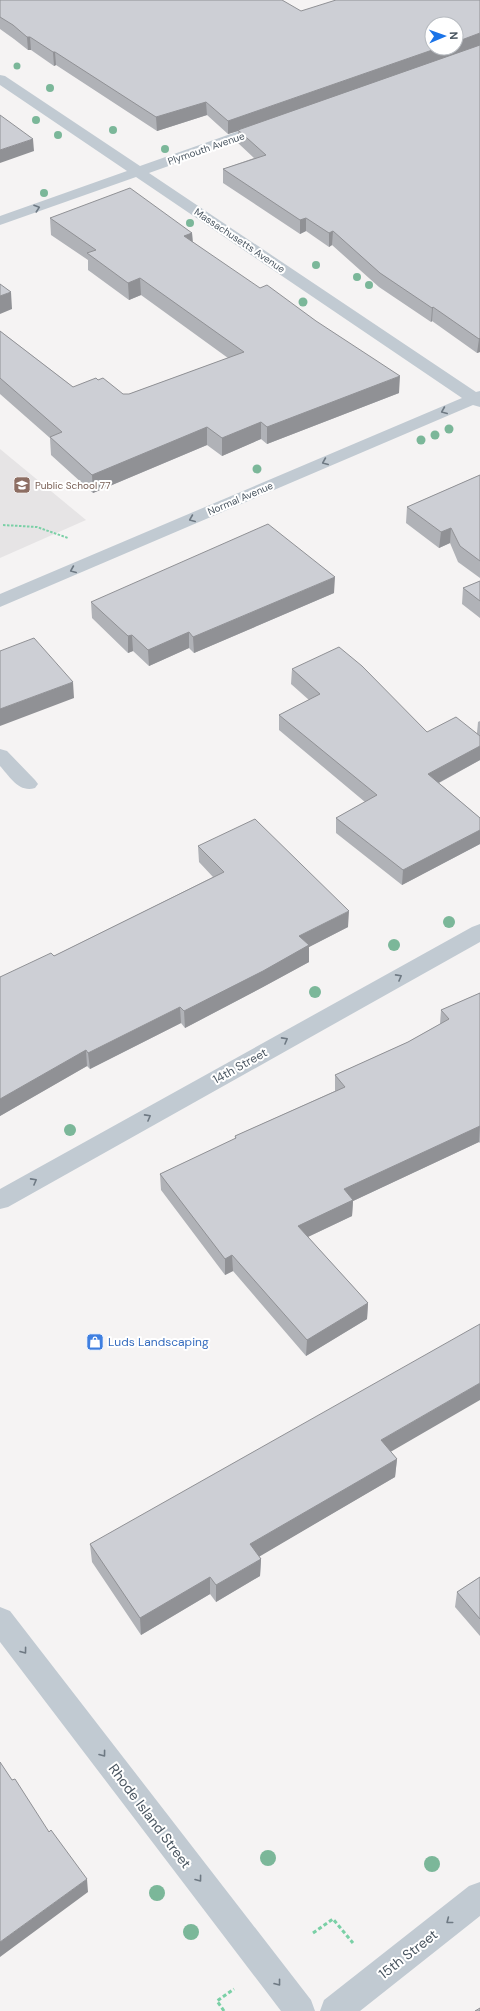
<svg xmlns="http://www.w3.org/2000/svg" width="480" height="2011" font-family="'DM Sans',sans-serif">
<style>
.education{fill:#e6e4e5}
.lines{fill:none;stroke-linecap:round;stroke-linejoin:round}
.path-far1{stroke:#7ad0a6;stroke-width:2;stroke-dasharray:2.5 1.5;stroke-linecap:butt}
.path{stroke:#7ad0a6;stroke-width:3;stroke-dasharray:4 2.5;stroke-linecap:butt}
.lane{fill:#c1cad2;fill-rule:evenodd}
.street{fill:#c1cad2;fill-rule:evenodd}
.tree{fill:#7bb799}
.wall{fill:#b0b2b7}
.shaded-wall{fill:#909195}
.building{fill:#cdcfd5;stroke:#909195}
.oneway{stroke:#6e7983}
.labels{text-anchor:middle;stroke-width:4;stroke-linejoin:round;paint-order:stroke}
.far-street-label{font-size:10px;fill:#4a5661;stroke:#fff}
.far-education-label{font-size:10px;fill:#785e54;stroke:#fff;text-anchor:start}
.street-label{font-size:12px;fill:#4a5661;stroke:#fff}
.shop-label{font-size:12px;fill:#366cbe;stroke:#fff;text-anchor:start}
.near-street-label{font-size:14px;fill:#4a5661;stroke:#fff}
</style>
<rect width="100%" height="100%" fill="#f5f3f3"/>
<!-- education -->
<path class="education" d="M 0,449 L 86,520 L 0,558 Z"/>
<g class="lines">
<!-- path-far1 -->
<path class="path-far1" d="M 3,525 L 37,527 L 68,538"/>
<!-- path -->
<path class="path" d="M 313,1933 L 333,1919 L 353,1943
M 224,2011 L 217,2001 L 234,1989"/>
<!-- lane -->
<path class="lane" d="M 0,749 L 7,751 L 35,780 L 38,784 L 35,788 C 19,793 10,777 0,766 Z"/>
<!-- street -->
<path class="street" d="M 0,75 L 5,76 L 140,166 L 262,123 L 272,123 L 274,126 L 272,129 L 149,173 L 476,392 L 480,391 L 480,407 L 473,405 L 0,607 L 0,594 L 462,398 L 136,177 L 0,225 L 0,216 L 127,171 L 0,85 Z
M 480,924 L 480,942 L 8,1207 L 0,1209 L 0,1189 L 472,927 Z
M 0,1607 L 10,1611 L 311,2000 L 315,2011 L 281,2011 L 0,1642 Z
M 480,1882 L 480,1916 L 360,2011 L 320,2011 L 324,2000 L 469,1886 Z"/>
</g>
<!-- trees -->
<g class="tree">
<circle cx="17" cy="66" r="3.5"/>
<circle cx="50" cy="88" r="4"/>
<circle cx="36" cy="120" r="4"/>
<circle cx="113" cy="130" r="4"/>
<circle cx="58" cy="135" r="4"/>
<circle cx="165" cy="149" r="4"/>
<circle cx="44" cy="193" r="4"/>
<circle cx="190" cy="223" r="4"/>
<circle cx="316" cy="265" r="4"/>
<circle cx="357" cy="277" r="4"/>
<circle cx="369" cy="285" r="4"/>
<circle cx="303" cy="302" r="4.5"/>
<circle cx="449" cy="429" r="4.5"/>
<circle cx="435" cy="435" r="4.5"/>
<circle cx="421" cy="440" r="4.5"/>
<circle cx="257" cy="469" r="4.5"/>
<circle cx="449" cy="922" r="6"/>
<circle cx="394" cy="945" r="6"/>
<circle cx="315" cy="992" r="6"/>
<circle cx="70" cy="1130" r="6"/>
<circle cx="268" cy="1858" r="8"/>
<circle cx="432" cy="1864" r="8"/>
<circle cx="157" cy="1893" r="8"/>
<circle cx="191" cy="1932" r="8"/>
</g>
<!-- wall -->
<path class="wall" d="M 0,0 L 301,11 L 480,0 L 480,352 L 477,353 L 432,321 L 431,322 L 379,287 L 332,245 L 329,247 L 306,231 L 300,234 L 223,183 L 223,169 L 254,158 L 238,143 L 238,131 L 228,134 L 207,115 L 157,131 L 56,65 L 54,66 L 31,50 L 28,50 L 14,39 L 0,29 Z
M 50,218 L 192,233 L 193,242 L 399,393 L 267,444 L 261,439 L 222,456 L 207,445 L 93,493 L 51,455 L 50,438 L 0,394 L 0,331 L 73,387 L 123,394 L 129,394 L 228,358 L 141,295 L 129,300 L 88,270 L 88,260 L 51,235 Z
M 480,475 L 480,578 L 458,562 L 450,543 L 439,548 L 406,523 L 407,507 Z
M 480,581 L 480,618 L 462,604 L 463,588 Z
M 334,593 L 194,653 L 189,648 L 149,666 L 133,651 L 128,653 L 92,618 L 91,602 Z
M 292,669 L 427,732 L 477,733 L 478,722 L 480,721 L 480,760 L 439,783 L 480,818 L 480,844 L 402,885 L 336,833 L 336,818 L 365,802 L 279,730 L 279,715 L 309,700 L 291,684 Z
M 198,846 L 348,927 L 309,947 L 309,962 L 263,987 L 185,1028 L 181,1023 L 90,1069 L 87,1066 L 0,1116 L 0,977 L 54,956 L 213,877 L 199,862 Z
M 480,993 L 480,1143 L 479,1142 L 353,1201 L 352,1216 L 308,1237 L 368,1303 L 367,1319 L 306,1356 L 233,1271 L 225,1275 L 161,1190 L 160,1174 L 235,1139 L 235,1136 L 335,1091 L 335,1075 L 408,1042 L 440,1024 L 441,1010 Z
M 391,1452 L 397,1459 L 395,1477 L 259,1556 L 261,1559 L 260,1576 L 216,1602 L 210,1594 L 141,1635 L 92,1562 L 90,1544 Z
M 480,1577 L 480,1636 L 455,1607 L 457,1592 Z"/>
<!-- shaded-wall -->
<path class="shaded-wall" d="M 480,33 L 480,46 L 238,130 L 238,131 L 228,134 L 228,121 L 438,48 L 456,48 L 456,42 Z
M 27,37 L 30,37 L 31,50 L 28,50 Z
M 53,52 L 55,52 L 56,65 L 54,66 Z
M 206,102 L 207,115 L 157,131 L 156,117 Z
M 33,139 L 34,151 L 0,163 L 0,150 Z
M 306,218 L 306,231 L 300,234 L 300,220 Z
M 333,231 L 332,245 L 329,247 L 329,233 Z
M 192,233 L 193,250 L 184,236 Z
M 140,278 L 141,295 L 129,300 L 128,283 Z
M 11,292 L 12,309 L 0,314 L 0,296 Z
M 433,307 L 432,321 L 431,322 L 432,308 Z
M 480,338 L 480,352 L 477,353 L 479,339 Z
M 400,376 L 399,393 L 267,444 L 267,427 Z
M 261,422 L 261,439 L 222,456 L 222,438 Z
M 207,427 L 207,445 L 93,493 L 92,475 Z
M 451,528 L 450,543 L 439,548 L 441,532 Z
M 335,577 L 334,593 L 194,653 L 193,637 Z
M 189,632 L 189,648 L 149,666 L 148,650 Z
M 132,635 L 133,651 L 128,653 L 128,636 Z
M 73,682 L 74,698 L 0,726 L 0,709 Z
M 480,746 L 480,760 L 427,789 L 428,774 Z
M 480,830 L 480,844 L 402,885 L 403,870 Z
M 349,911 L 348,927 L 309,947 L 309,962 L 263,987 L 185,1028 L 184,1011 L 299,936 Z
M 180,1007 L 181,1023 L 90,1069 L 88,1053 Z
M 86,1050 L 87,1066 L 0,1116 L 0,1099 Z
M 480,1126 L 479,1142 L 353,1201 L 352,1216 L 297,1242 L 298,1226 L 344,1189 Z
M 232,1255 L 233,1271 L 225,1275 L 225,1259 Z
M 368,1303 L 367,1319 L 306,1356 L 307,1340 Z
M 480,1383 L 480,1400 L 380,1458 L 381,1440 Z
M 397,1459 L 395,1477 L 250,1562 L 250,1544 Z
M 261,1559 L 260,1576 L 216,1602 L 216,1585 Z
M 210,1577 L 210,1594 L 141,1635 L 140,1618 Z
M 87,1879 L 88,1892 L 0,1957 L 0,1942 Z"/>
<!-- building -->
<path class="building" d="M 0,0 L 282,0 L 301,11 L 336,0 L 480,0 L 480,33 L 456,42 L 456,24 L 432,24 L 432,48 L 438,48 L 228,121 L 206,102 L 156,117 L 55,52 L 53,52 L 30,37 L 27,37 L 13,25 L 0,17 Z
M 480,45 L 480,338 L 479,339 L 433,307 L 432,308 L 380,273 L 333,231 L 329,233 L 306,218 L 300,220 L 223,169 L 266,155 L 238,130 Z
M 0,115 L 33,139 L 0,150 Z
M 130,188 L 192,233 L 184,236 L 260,288 L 267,285 L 316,321 L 400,376 L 267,427 L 261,422 L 222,438 L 207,427 L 92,475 L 50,437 L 62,432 L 0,378 L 0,331 L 73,387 L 96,378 L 98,380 L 103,378 L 123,394 L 129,394 L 244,352 L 140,278 L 128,283 L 87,253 L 96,250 L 50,218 Z
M 0,284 L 11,292 L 0,296 Z
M 480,475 L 480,561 L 460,546 L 451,528 L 441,532 L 407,507 Z
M 268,524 L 335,577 L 193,637 L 189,632 L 148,650 L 132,635 L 128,636 L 91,602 Z
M 480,581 L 480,601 L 463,588 Z
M 34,638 L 73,682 L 0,709 L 0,651 Z
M 339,647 L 362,666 L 427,732 L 456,717 L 480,736 L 480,746 L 428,774 L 480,818 L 480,830 L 403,870 L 336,818 L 377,795 L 279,715 L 320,694 L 292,669 Z
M 255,819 L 349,911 L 299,936 L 309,945 L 263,971 L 184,1011 L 180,1007 L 88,1053 L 86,1050 L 0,1099 L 0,977 L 51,953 L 54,956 L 224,872 L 198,846 Z
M 480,993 L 480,1126 L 344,1189 L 353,1200 L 298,1226 L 368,1303 L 307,1340 L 232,1255 L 225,1259 L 160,1174 L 236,1138 L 235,1136 L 345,1087 L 335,1075 L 408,1042 L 449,1019 L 441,1010 Z
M 480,1324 L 480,1383 L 381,1440 L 397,1459 L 250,1544 L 261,1559 L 216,1585 L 210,1577 L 140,1618 L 90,1544 Z
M 480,1577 L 480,1619 L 457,1592 Z
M 0,1762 L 12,1780 L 15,1779 L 49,1832 L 51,1830 L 87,1879 L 0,1942 Z
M 480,2008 L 480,2011 L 475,2011 Z"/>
<!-- one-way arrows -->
<defs><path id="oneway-chevron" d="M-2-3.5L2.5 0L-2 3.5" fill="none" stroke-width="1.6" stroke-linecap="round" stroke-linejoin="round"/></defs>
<g class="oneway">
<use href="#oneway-chevron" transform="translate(37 208) rotate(-19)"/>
<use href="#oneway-chevron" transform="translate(444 411) rotate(157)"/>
<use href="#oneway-chevron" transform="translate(325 462) rotate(157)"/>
<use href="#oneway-chevron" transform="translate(192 519) rotate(157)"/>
<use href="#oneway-chevron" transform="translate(73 570) rotate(157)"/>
<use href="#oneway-chevron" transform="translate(399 977) rotate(-29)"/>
<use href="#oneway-chevron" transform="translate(285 1040) rotate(-29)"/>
<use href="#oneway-chevron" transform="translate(148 1117) rotate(-29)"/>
<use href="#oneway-chevron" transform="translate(34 1181) rotate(-29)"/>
<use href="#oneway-chevron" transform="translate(24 1651) rotate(53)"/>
<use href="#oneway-chevron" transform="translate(103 1754) rotate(53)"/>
<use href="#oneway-chevron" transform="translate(199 1879) rotate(53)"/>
<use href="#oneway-chevron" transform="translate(449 1921) rotate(142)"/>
<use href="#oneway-chevron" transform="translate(278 1983) rotate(52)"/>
</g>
<!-- icons -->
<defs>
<symbol id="school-square" viewBox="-11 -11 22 22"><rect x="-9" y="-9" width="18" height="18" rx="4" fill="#8d6e63" stroke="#fff"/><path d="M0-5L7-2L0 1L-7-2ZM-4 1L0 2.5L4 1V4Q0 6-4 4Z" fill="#fff"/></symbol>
<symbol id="shop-square" viewBox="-11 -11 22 22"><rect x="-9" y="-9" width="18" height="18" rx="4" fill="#3f7fe0" stroke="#fff"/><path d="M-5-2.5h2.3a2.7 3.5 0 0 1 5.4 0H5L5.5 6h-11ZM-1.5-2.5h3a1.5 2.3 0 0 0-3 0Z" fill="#fff"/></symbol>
</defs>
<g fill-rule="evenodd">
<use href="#school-square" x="12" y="475" width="20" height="20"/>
<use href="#shop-square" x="85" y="1332" width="20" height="20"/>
</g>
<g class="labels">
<!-- far-street labels -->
<g class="far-street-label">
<text transform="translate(206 148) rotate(-19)" y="4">Plymouth Avenue</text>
<text transform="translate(240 240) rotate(34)" y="4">Massachusetts Avenue</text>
<text transform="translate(240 498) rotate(-23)" y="4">Normal Avenue</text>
</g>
<!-- far-education labels -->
<g class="far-education-label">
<text x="35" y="489">Public School 77</text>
</g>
<!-- street labels -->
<g class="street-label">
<text transform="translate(240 1066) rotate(-29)" y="4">14th Street</text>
</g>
<!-- shop labels -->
<g class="shop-label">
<text x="108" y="1346">Luds Landscaping</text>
</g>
<!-- near-street labels -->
<g class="near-street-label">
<text transform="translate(150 1816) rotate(53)" y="5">Rhode Island Street</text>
<text transform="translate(408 1954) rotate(-38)" y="5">15th Street</text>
</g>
</g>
<!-- north arrow -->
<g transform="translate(444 36) rotate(88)"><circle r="19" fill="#ffffff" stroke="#b7bbc0"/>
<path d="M0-3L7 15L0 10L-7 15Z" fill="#1a73e8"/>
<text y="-6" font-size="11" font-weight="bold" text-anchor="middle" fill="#4a5661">N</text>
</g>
</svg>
